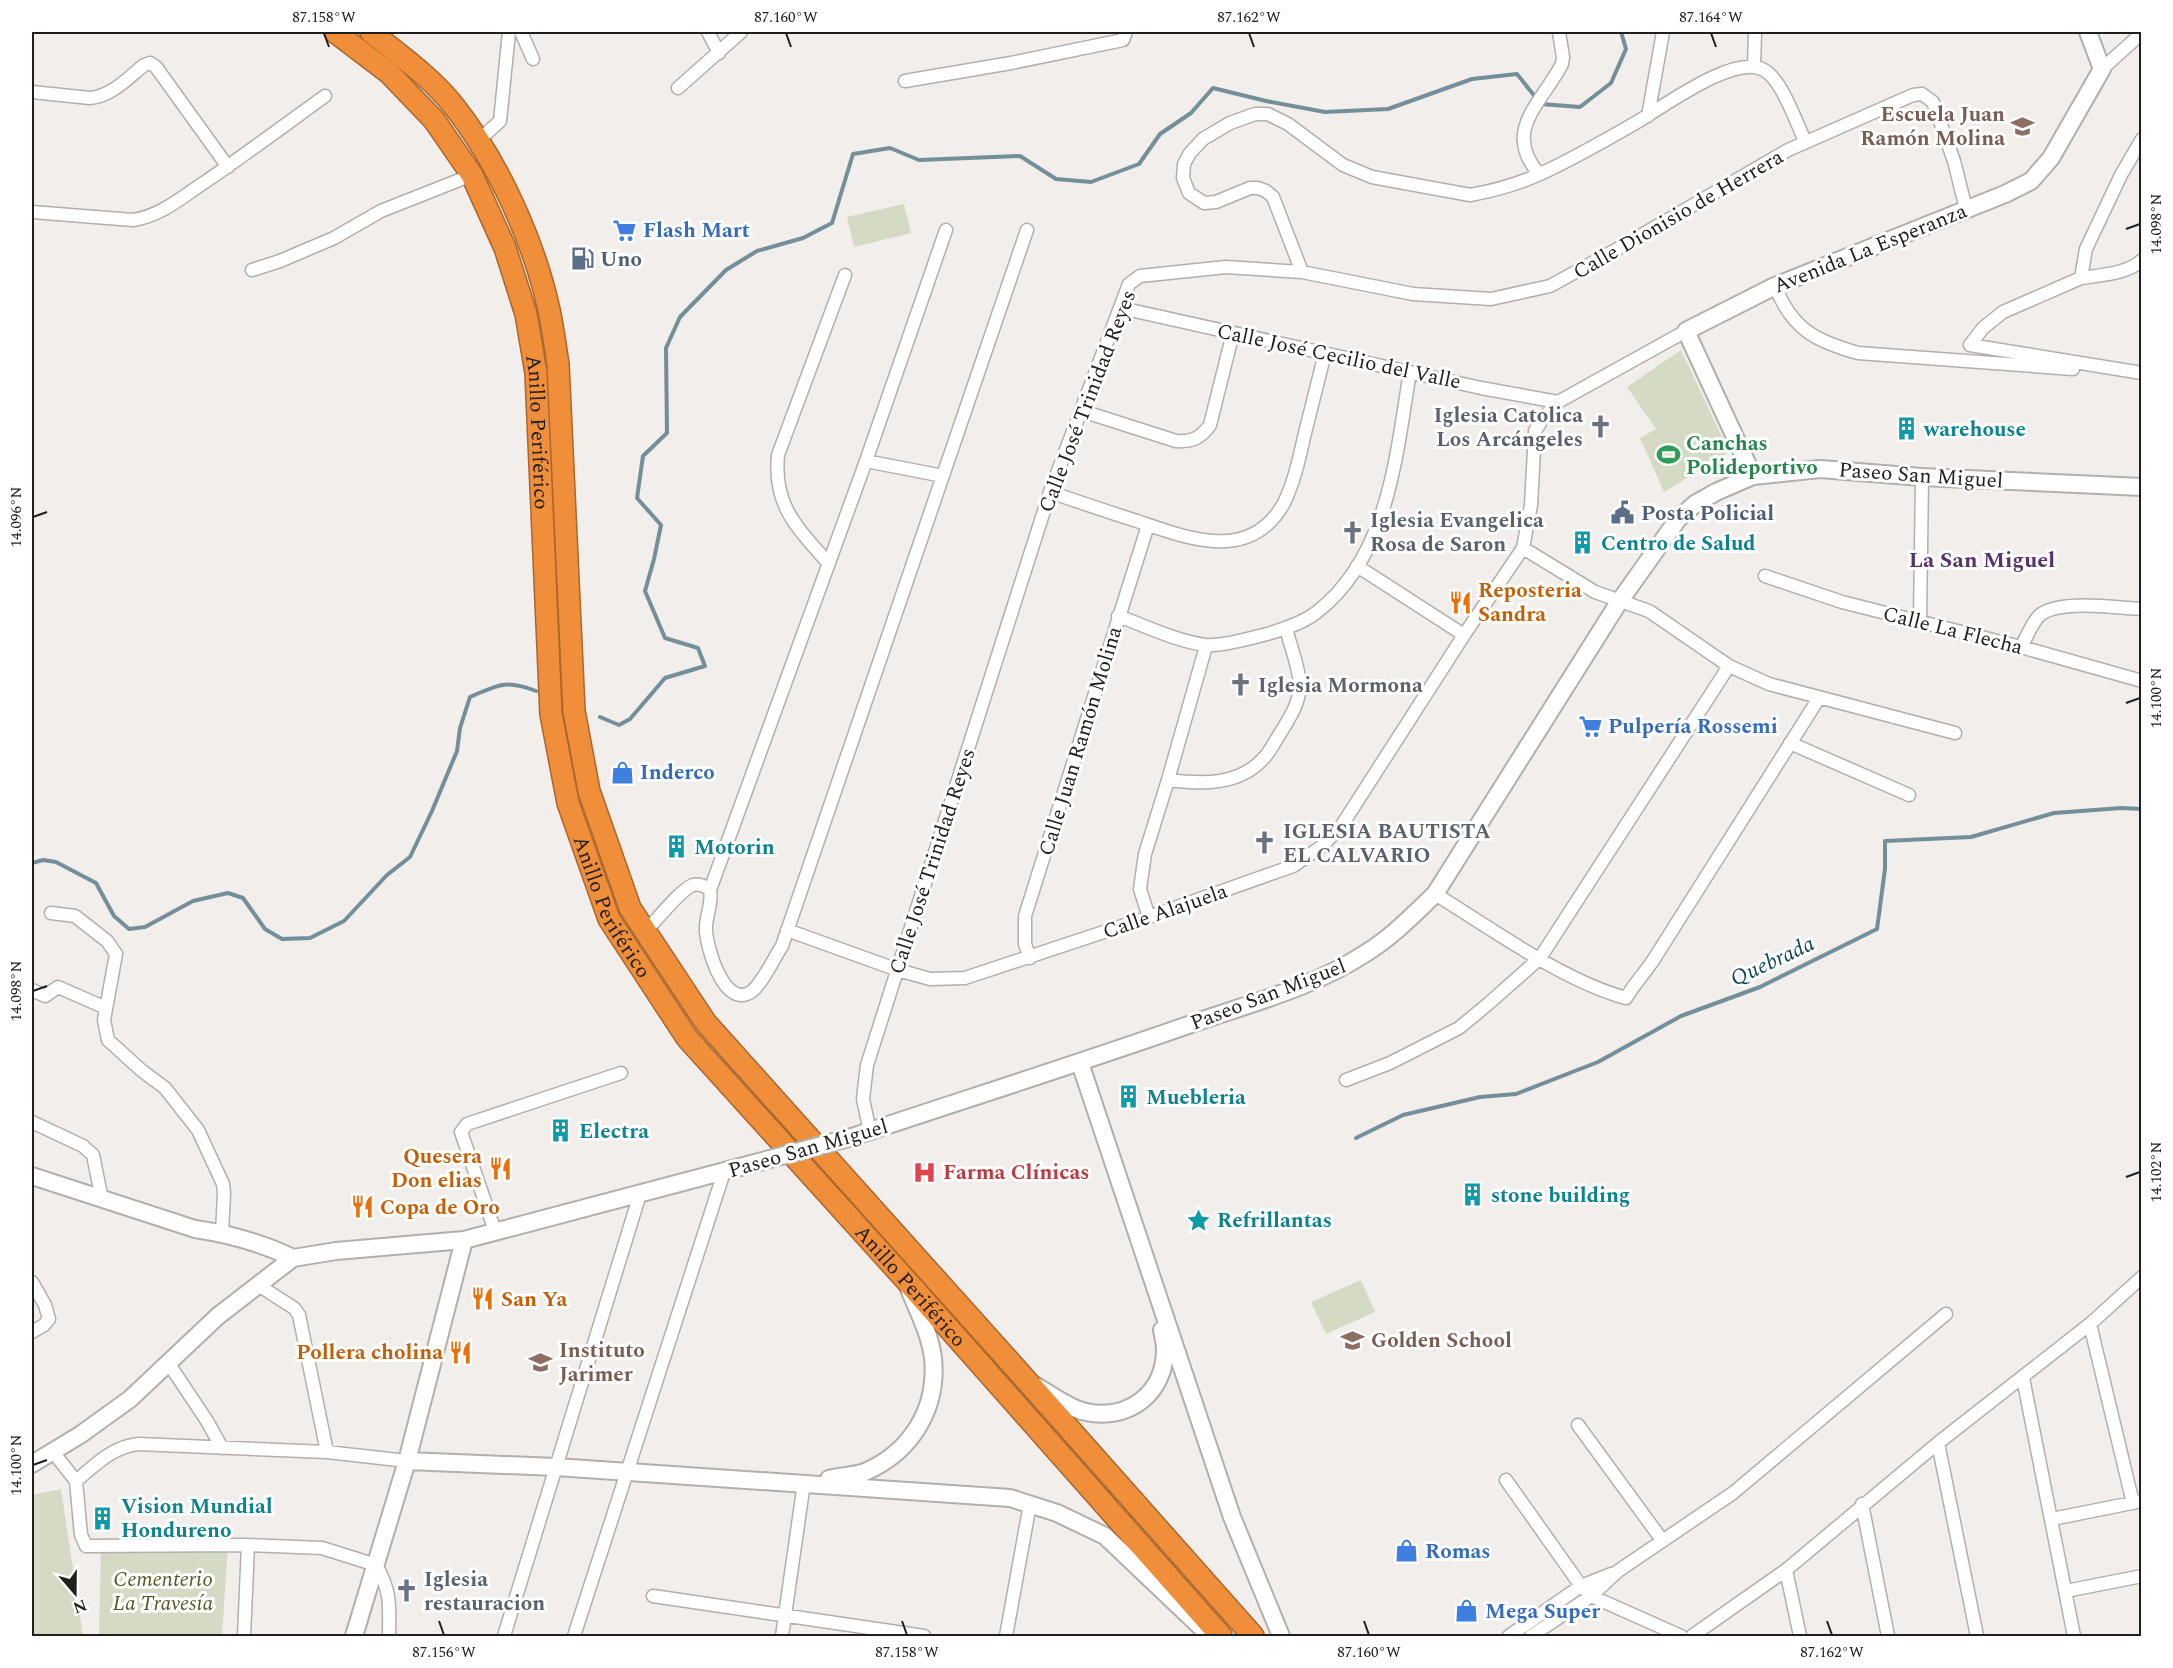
<svg xmlns="http://www.w3.org/2000/svg" width="2173" height="1668" font-family="Spectral,serif">
<style>
.green{fill:#d5dac4}
.lines{fill:none;stroke-linecap:round;stroke-linejoin:round}
.stream{stroke:#748f9a;stroke-width:4}
.street-casing{stroke:#b2afac;stroke-width:15}
.secondary-casing{stroke:#b2afac;stroke-width:20}
.highway-casing{stroke:#a86830;stroke-width:24}
.street{stroke:#fff;stroke-width:12}
.secondary{stroke:#fff;stroke-width:16}
.highway{stroke:#f08e39;stroke-width:21}
.secondary-bridge-casing{stroke:#b2afac;stroke-width:20;stroke-linecap:butt}
.secondary-bridge{stroke:#fff;stroke-width:16}
.ticks{fill:none;stroke:#21201f;stroke-width:2}
.labels{text-anchor:middle;stroke-width:6;stroke-linejoin:round;paint-order:stroke}
.education-label{font-size:21px;font-weight:bold;fill:#785e54;stroke:#fff;text-anchor:start}
.street-label{font-size:21px;fill:#21201f;stroke:#fff}
.shop-label{font-size:21px;font-weight:bold;fill:#366cbe;stroke:#fff;text-anchor:start}
.service-label{font-size:21px;font-weight:bold;fill:#4e5e75;stroke:#fff;text-anchor:start}
.worship-label{font-size:21px;font-weight:bold;fill:#5b616d;stroke:#fff;text-anchor:start}
.culture-label{font-size:21px;font-weight:bold;fill:#0d838f;stroke:#fff;text-anchor:start}
.leisure-label{font-size:21px;font-weight:bold;fill:#27864d;stroke:#fff;text-anchor:start}
.food-label{font-size:21px;font-weight:bold;fill:#c56008;stroke:#fff;text-anchor:start}
.health-label{font-size:21px;font-weight:bold;fill:#be3a42;stroke:#fff;text-anchor:start}
.park-label{font-size:21px;font-style:italic;fill:#525923;stroke:#fff}
.neighbourhood-label{font-size:22px;font-weight:bold;fill:#58336b;stroke:#fff}
.water-label{font-size:22px;font-style:italic;fill:#0b4254;stroke:#fff}
.neatline{fill:none;stroke:#21201f;stroke-width:2}
.ticks-label{font-size:15px;text-anchor:middle;fill:#21201f}
</style>
<rect width="100%" height="100%" fill="#f1eeeb"/>
<!-- green -->
<path class="green" d="M 904,204 L 911,233 L 854,247 L 847,217 Z
M 1681,350 L 1729,452 L 1664,492 L 1640,438 L 1656,429 L 1627,387 Z
M 1361,1280 L 1375,1312 L 1326,1334 L 1311,1302 Z
M 61,1489 L 83,1636 L 32,1636 L 32,1495 Z
M 228,1546 L 222,1636 L 99,1636 L 101,1547 Z"/>
<g class="lines">
<!-- stream -->
<path class="stream" d="M 1541,104 L 1580,107 L 1611,83 L 1626,49 L 1621,32
M 600,717 L 619,725 L 630,719 L 665,678 L 705,666 L 698,648 L 665,638 L 645,591 L 654,559 L 661,525 L 637,498 L 643,456 L 667,433 L 666,348 L 680,317 L 726,270 L 757,251 L 803,238 L 832,223 L 853,154 L 890,148 L 919,160 L 1020,156 L 1056,179 L 1091,182 L 1139,164 L 1160,134 L 1191,113 L 1213,88 L 1266,101 L 1325,112 L 1388,109 L 1472,79 L 1517,74 L 1536,98
M 32,863 L 43,860 L 56,862 L 96,883 L 114,916 L 129,929 L 145,927 L 193,901 L 228,893 L 243,898 L 265,929 L 282,939 L 310,938 L 344,921 L 387,875 L 410,857 L 432,811 L 457,751 L 460,728 L 470,697 C 498,685 505,679 536,691
M 1356,1138 L 1403,1115 L 1480,1097 L 1516,1094 L 1598,1062 L 1681,1016 L 1760,987 L 1877,929 L 1885,869 L 1885,841 L 1971,837 L 2054,813 L 2121,808 L 2142,809"/>
<defs>
<path id="street" d="M 521,32 L 533,59
M 708,32 L 719,53
M 1754,66 L 1755,32
M 2102,69 L 2142,33
M 905,81 L 1011,63 L 1123,40 L 1126,32
M 678,88 L 741,32
M 32,92 L 90,98 C 112,96 128,78 144,65 L 150,63 L 156,67 L 228,167
M 1648,116 L 1663,32
M 2142,139 L 2121,175 L 2086,249 L 2081,278 L 2003,312 L 1983,328 L 1970,345 L 2142,373
M 478,141 L 500,121 L 509,32
M 1539,174 C 1502,131 1541,104 1562,64 L 1563,57 L 1559,32
M 32,212 L 133,220 C 161,216 182,197 205,182 C 246,154 285,125 325,96
M 252,270 L 280,261 L 334,238 L 381,211 L 472,175
M 1302,272 L 1413,294 L 1491,299 L 1550,286 L 1621,247 L 1788,150 L 1913,95 L 1922,94 L 1933,102 L 1954,161 L 1966,209
M 2081,278 C 2099,275 2128,274 2142,260
M 1775,286 C 1792,329 1815,341 1858,353 L 2073,369
M 1121,308 L 1481,388 L 1558,402
M 1082,411 L 1176,441 C 1192,442 1201,438 1210,425 L 1233,333
M 866,461 L 943,476
M 1050,492 C 1079,502 1108,512 1137,521 C 1187,538 1250,564 1284,503 C 1294,482 1299,460 1304,437 C 1311,409 1318,381 1325,353
M 1523,548 L 1595,592 L 1649,611 L 1729,666 L 1769,684 L 1955,733
M 828,563 C 797,527 773,506 778,455 L 845,275
M 1357,566 L 1464,635
M 1765,576 L 1842,602 L 2021,647 L 2142,681
M 1118,616 C 1146,626 1176,641 1205,645 C 1220,647 1252,638 1267,634 C 1284,629 1303,623 1317,612 C 1389,556 1396,455 1410,372
M 1920,621 L 1922,477
M 2021,647 C 2027,637 2032,622 2040,615 C 2059,599 2117,608 2142,609
M 1790,743 L 1909,795
M 1168,780 C 1202,784 1238,786 1263,759 C 1270,752 1275,741 1281,732 C 1290,717 1299,704 1300,686 C 1300,670 1290,645 1286,628
M 710,890 L 866,461 L 946,230
M 1435,894 C 1491,928 1563,981 1626,998 C 1634,984 1645,973 1654,959 L 1819,698
M 51,913 L 75,916 L 107,941 L 116,954 L 104,1020 L 108,1040 L 141,1070 L 165,1088 L 198,1130 L 223,1184 L 224,1193 L 222,1233
M 1149,917 L 1140,889 L 1145,854 L 1168,780 L 1206,646
M 787,930 L 898,970 L 930,979 L 965,978 L 1149,917 L 1293,866 L 1321,847 L 1342,825 L 1464,635 L 1523,548 L 1531,505 L 1535,431 L 1544,417 L 1558,402 L 1686,331
M 645,932 C 655,922 681,889 693,885 C 700,883 705,886 710,890 C 713,904 705,916 706,931 C 707,948 724,1009 751,992 C 762,984 774,958 782,946 L 1027,230
M 1030,958 L 1025,944 L 1025,916 L 1148,525
M 32,990 L 45,996 L 58,987 L 106,1008
M 1346,1080 L 1390,1063 L 1459,1028 L 1488,1004 L 1540,958 L 1729,666
M 32,1122 L 83,1146 L 93,1155 L 102,1200
M 870,1132 L 863,1099 L 867,1065 L 1050,492 L 1129,284 L 1140,276 L 1226,267 L 1302,272 L 1273,197 L 1266,191 L 1258,188 L 1250,188 L 1216,202 L 1204,203 L 1189,193 L 1183,178 L 1184,164 L 1190,153 L 1203,139 L 1230,123 L 1255,114 L 1268,114 L 1288,124 L 1343,165 L 1372,177 L 1470,195 C 1493,191 1518,184 1540,174 C 1573,159 1606,140 1637,122 C 1663,107 1735,53 1764,70 C 1782,80 1796,122 1805,141
M 495,1231 L 461,1132 L 467,1124 L 621,1073
M 32,1282 L 45,1305 L 49,1319 L 44,1325 L 32,1332
M 258,1285 L 294,1308 L 299,1315 L 327,1452
M 2090,1324 L 2133,1503
M 169,1364 L 207,1421 L 222,1448
M 2023,1378 L 2074,1636
M 1578,1425 L 1662,1540
M 1938,1443 L 1977,1636
M 53,1452 L 76,1481 C 95,1465 112,1447 138,1444 L 327,1452 L 407,1461
M 1506,1480 L 1581,1586 L 1591,1596 L 1681,1636
M 76,1481 L 81,1535 L 86,1546 L 248,1545 L 322,1548 L 376,1565 C 392,1593 389,1606 389,1636
M 1862,1504 L 1888,1636
M 2052,1519 L 2142,1501
M 1786,1570 L 1800,1636
M 2066,1591 L 2142,1576
M 653,1596 L 924,1636
M 244,1636 L 248,1545
M 504,1636 L 640,1194
M 574,1636 L 724,1172
M 782,1636 L 804,1483
M 1006,1636 L 1030,1504
M 1509,1636 L 1581,1586 L 1611,1574
M 1531,1636 L 1591,1596 L 1618,1571 L 1733,1493 L 1946,1314
M 1692,1636 L 1786,1570 L 1938,1443 L 2090,1324 L 2142,1277"/>
<path id="secondary" d="M 1753,476 L 1686,331 L 1775,286 L 2005,194 L 2031,181 L 2051,158 L 2102,69 L 2088,32
M 1080,1063 L 1232,1517 L 1281,1636
M 852,1137 C 966,1099 1080,1063 1194,1023 C 1252,1003 1314,987 1366,953 C 1392,937 1413,915 1435,894 L 1619,602 L 1678,519 L 1695,504 L 1716,492 L 1753,476 L 1820,469 L 1922,477 L 2142,487
M 32,1176 L 195,1229 C 229,1234 262,1243 293,1258
M 1036,1386 C 1052,1395 1068,1408 1086,1412 C 1129,1421 1165,1393 1165,1349 C 1165,1343 1163,1336 1162,1330
M 407,1461 L 556,1467 L 1010,1498 L 1057,1513 L 1105,1536 L 1206,1632
M 32,1464 L 80,1435 L 130,1399 L 218,1316 L 293,1258 L 336,1251 L 464,1240 L 740,1167
M 829,1479 C 840,1476 854,1476 865,1472 C 911,1452 938,1409 933,1358 C 930,1334 918,1311 909,1289
M 354,1636 L 407,1461 L 464,1240"/>
<g id="highway">
<path id="s1" d="M 335,32 L 389,73 L 434,120 L 472,175 L 505,248 L 526,314 L 536,373 L 551,714 L 568,803 L 609,919 L 687,1038 L 905,1279 L 1221,1636"/>
<path d="M 371,32 C 399,55 430,76 453,105 C 497,160 534,241 549,310 C 553,328 555,346 558,364 L 574,711 L 589,791 L 630,908 L 706,1023 L 1026,1380 L 1253,1636"/>
</g>
</defs>
<!-- street casing -->
<use href="#street" class="street-casing"/>
<!-- secondary casing -->
<use href="#secondary" class="secondary-casing"/>
<!-- highway casing -->
<use href="#highway" class="highway-casing"/>
<!-- street -->
<use href="#street" class="street"/>
<!-- secondary -->
<use href="#secondary" class="secondary"/>
<!-- highway -->
<use href="#highway" class="highway"/>
<defs>
<path id="secondary-bridge" d="M 740,1167 L 852,1137"/>
</defs>
<!-- secondary-bridge casing -->
<use href="#secondary-bridge" class="secondary-bridge-casing"/>
<!-- secondary-bridge -->
<use href="#secondary-bridge" class="secondary-bridge"/>
</g>
<!-- ticks -->
<path class="ticks" d="M 324,33 L 329,47M 786,33 L 791,47M 1249,33 L 1254,47M 1711,33 L 1716,47M 2126,229 L 2140,224M 33,517 L 47,512M 2126,703 L 2140,698M 33,991 L 47,986M 2126,1177 L 2140,1172M 33,1465 L 47,1460M 439,1621 L 444,1635M 902,1621 L 907,1635M 1364,1621 L 1369,1635M 1827,1621 L 1832,1635"/>
<!-- icons -->
<defs>
<symbol id="school-bare" viewBox="-9 -9 18 18"><path d="M0-5L7-2L0 1L-7-2ZM-4 1L0 2.5L4 1V4Q0 6-4 4Z" fill="#8d6e63" stroke="#fff" stroke-width="2.5" paint-order="stroke"/></symbol>
<symbol id="supermarket-bare" viewBox="-9 -9 18 18"><path d="M-6-5.5h2.5l.6 2H6L4.5 2H-2.5L-4.4-4H-6ZM-1.5 3.2a1.3 1.3 0 1 0 .1 0ZM3 3.2a1.3 1.3 0 1 0 .1 0Z" fill="#3f7fe0" stroke="#fff" stroke-width="2.5" paint-order="stroke"/></symbol>
<symbol id="fuel-bare" viewBox="-9 -9 18 18"><path d="M-5.5-6h7V0h2V4h1.3V-2.5L3-4.5l.8-.8L6-3V5H2.5V1h-1V6h-7ZM-4.2-4.7v3.2H.2V-4.7Z" fill="#5c6f8a" stroke="#fff" stroke-width="2.5" paint-order="stroke"/></symbol>
<symbol id="church-bare" viewBox="-9 -9 18 18"><path d="M-1.2-6h2.4v3.5h3.3v2.4h-3.3V6h-2.4V-.1h-3.3v-2.4h3.3Z" fill="#6b7280" stroke="#fff" stroke-width="2.5" paint-order="stroke"/></symbol>
<symbol id="building-bare" viewBox="-9 -9 18 18"><path d="M-4-6H4V6H1V3H-1V6H-4ZM-2.5-4.3h1.7v1.8h-1.7ZM.8-4.3h1.7v1.8H.8ZM-2.5-1h1.7V.8h-1.7ZM.8-1h1.7V.8H.8Z" fill="#0f9aa8" stroke="#fff" stroke-width="2.5" paint-order="stroke"/></symbol>
<symbol id="stadium-bare" viewBox="-9 -9 18 18"><path d="M0-5a6.5 5 0 1 0 0 10a6.5 5 0 1 0 0-10ZM-3.5-1.8h7v3.6h-7Z" fill="#2e9e5b" stroke="#fff" stroke-width="2.5" paint-order="stroke"/></symbol>
<symbol id="civic-bare" viewBox="-9 -9 18 18"><path d="M-.6-6.5H3V-4.5H.6V-3L4-1V1h2V6H-6V1h2V-1L-.6-3ZM-1.2 2.5V6h2.4V2.5Z" fill="#5c6f8a" stroke="#fff" stroke-width="2.5" paint-order="stroke"/></symbol>
<symbol id="restaurant-bare" viewBox="-9 -9 18 18"><path d="M-5-6h1v4h1v-4h1v4h1v-4h1v5L-1.5 .5V6h-2V.5L-5-1ZM5-6V6H3V1.5H1.5Q1.5-4 5-6Z" fill="#e8710a" stroke="#fff" stroke-width="2.5" paint-order="stroke"/></symbol>
<symbol id="shop-bare" viewBox="-9 -9 18 18"><path d="M-5-2.5h2.3a2.7 3.5 0 0 1 5.4 0H5L5.5 6h-11ZM-1.5-2.5h3a1.5 2.3 0 0 0-3 0Z" fill="#3f7fe0" stroke="#fff" stroke-width="2.5" paint-order="stroke"/></symbol>
<symbol id="hospital-bare" viewBox="-9 -9 18 18"><path d="M-5-5h3v3.5h4V-5h3V5h-3V1.5h-4V5h-3Z" fill="#e0444e" stroke="#fff" stroke-width="2.5" paint-order="stroke"/></symbol>
<symbol id="sight-bare" viewBox="-9 -9 18 18"><path d="M0-6L1.8-2.2L6-1.7L2.9 1.2L3.7 5.4L0 3.3L-3.7 5.4L-2.9 1.2L-6-1.7L-1.8-2.2Z" fill="#0f9aa8" stroke="#fff" stroke-width="2.5" paint-order="stroke"/></symbol>
</defs>
<g fill-rule="evenodd">
<use href="#school-bare" x="2006" y="110" width="33" height="33"/>
<use href="#supermarket-bare" x="608" y="214" width="33" height="33"/>
<use href="#fuel-bare" x="566" y="242" width="33" height="33"/>
<use href="#church-bare" x="1584" y="410" width="33" height="33"/>
<use href="#building-bare" x="1890" y="412" width="33" height="33"/>
<use href="#stadium-bare" x="1652" y="438" width="33" height="33"/>
<use href="#civic-bare" x="1606" y="496" width="33" height="33"/>
<use href="#church-bare" x="1336" y="516" width="33" height="33"/>
<use href="#building-bare" x="1566" y="526" width="33" height="33"/>
<use href="#restaurant-bare" x="1444" y="586" width="33" height="33"/>
<use href="#church-bare" x="1224" y="668" width="33" height="33"/>
<use href="#supermarket-bare" x="1574" y="710" width="33" height="33"/>
<use href="#shop-bare" x="606" y="756" width="33" height="33"/>
<use href="#church-bare" x="1248" y="826" width="33" height="33"/>
<use href="#building-bare" x="660" y="830" width="33" height="33"/>
<use href="#building-bare" x="1112" y="1080" width="33" height="33"/>
<use href="#building-bare" x="544" y="1114" width="33" height="33"/>
<use href="#restaurant-bare" x="484" y="1152" width="33" height="33"/>
<use href="#hospital-bare" x="908" y="1156" width="33" height="33"/>
<use href="#building-bare" x="1456" y="1178" width="33" height="33"/>
<use href="#restaurant-bare" x="346" y="1190" width="33" height="33"/>
<use href="#sight-bare" x="1182" y="1204" width="33" height="33"/>
<use href="#restaurant-bare" x="466" y="1282" width="33" height="33"/>
<use href="#school-bare" x="1336" y="1324" width="33" height="33"/>
<use href="#restaurant-bare" x="444" y="1336" width="33" height="33"/>
<use href="#school-bare" x="524" y="1346" width="33" height="33"/>
<use href="#building-bare" x="86" y="1502" width="33" height="33"/>
<use href="#shop-bare" x="1390" y="1534" width="33" height="33"/>
<use href="#church-bare" x="390" y="1574" width="33" height="33"/>
<use href="#shop-bare" x="1450" y="1594" width="33" height="33"/>
</g>
<g class="labels">
<!-- education labels -->
<g class="education-label">
<text x="2005" y="121" text-anchor="end">Escuela Juan<tspan x="2005" dy="24">Ramón Molina</tspan></text>
<text x="1371" y="1347">Golden School</text>
<text x="559" y="1357">Instituto<tspan x="559" dy="24">Jarimer</tspan></text>
</g>
<!-- street labels -->
<g class="street-label">
<text transform="translate(1678 214) rotate(-30)" y="7">Calle Dionisio de Herrera</text>
<text transform="translate(1870 248) rotate(-22)" y="7">Avenida La Esperanza</text>
<text transform="translate(1339 356) rotate(12)" y="7">Calle José Cecilio del Valle</text>
<text transform="translate(1087 401) rotate(-69)" y="7">Calle José Trinidad Reyes</text>
<text dy="7" stroke="none"><textPath href="#s1" startOffset="468">Anillo Periférico</textPath></text>
<text transform="translate(1921 475) rotate(4)" y="7">Paseo San Miguel</text>
<text transform="translate(1953 630) rotate(14)" y="7">Calle La Flecha</text>
<text transform="translate(1080 741) rotate(-73)" y="7">Calle Juan Ramón Molina</text>
<text transform="translate(932 861) rotate(-72)" y="7">Calle José Trinidad Reyes</text>
<text dy="7" stroke="none"><textPath href="#s1" startOffset="954">Anillo Periférico</textPath></text>
<text transform="translate(1165 911) rotate(-19)" y="7">Calle Alajuela</text>
<text transform="translate(1268 994) rotate(-21)" y="7">Paseo San Miguel</text>
<text transform="translate(808 1148) rotate(-16)" y="7">Paseo San Miguel</text>
<text dy="7" stroke="none"><textPath href="#s1" startOffset="1440">Anillo Periférico</textPath></text>
</g>
<!-- shop labels -->
<g class="shop-label">
<text x="643" y="237">Flash Mart</text>
<text x="1608" y="733">Pulpería Rossemi</text>
<text x="640" y="779">Inderco</text>
<text x="1425" y="1558">Romas</text>
<text x="1485" y="1618">Mega Super</text>
</g>
<!-- service labels -->
<g class="service-label">
<text x="600" y="266">Uno</text>
<text x="1641" y="520">Posta Policial</text>
</g>
<!-- worship labels -->
<g class="worship-label">
<text x="1583" y="422" text-anchor="end">Iglesia Catolica<tspan x="1583" dy="24">Los Arcángeles</tspan></text>
<text x="1370" y="527">Iglesia Evangelica<tspan x="1370" dy="24">Rosa de Saron</tspan></text>
<text x="1258" y="692">Iglesia Mormona</text>
<text x="1283" y="838">IGLESIA BAUTISTA<tspan x="1283" dy="24">EL CALVARIO</tspan></text>
<text x="424" y="1586">Iglesia<tspan x="424" dy="24">restauracion</tspan></text>
</g>
<!-- culture labels -->
<g class="culture-label">
<text x="1924" y="436">warehouse</text>
<text x="1601" y="550">Centro de Salud</text>
<text x="694" y="854">Motorin</text>
<text x="1146" y="1104">Muebleria</text>
<text x="579" y="1138">Electra</text>
<text x="1491" y="1202">stone building</text>
<text x="1217" y="1227">Refrillantas</text>
<text x="121" y="1513">Vision Mundial<tspan x="121" dy="24">Hondureno</tspan></text>
</g>
<!-- leisure labels -->
<g class="leisure-label">
<text x="1686" y="450">Canchas<tspan x="1686" dy="24">Polideportivo</tspan></text>
</g>
<!-- food labels -->
<g class="food-label">
<text x="1478" y="597">Reposteria<tspan x="1478" dy="24">Sandra</tspan></text>
<text x="482" y="1163" text-anchor="end">Quesera<tspan x="482" dy="24">Don elias</tspan></text>
<text x="380" y="1214">Copa de Oro</text>
<text x="501" y="1306">San Ya</text>
<text x="443" y="1359" text-anchor="end">Pollera cholina</text>
</g>
<!-- health labels -->
<g class="health-label">
<text x="943" y="1179">Farma Clínicas</text>
</g>
<!-- park labels -->
<g class="park-label">
<text x="163" y="1586">Cementerio<tspan x="163" dy="24">La Travesía</tspan></text>
</g>
<!-- neighbourhood labels -->
<g class="neighbourhood-label">
<text x="1982" y="567">La San Miguel</text>
</g>
<!-- water labels -->
<g class="water-label">
<text transform="translate(1772 960) rotate(-25)" y="8">Quebrada</text>
</g>
</g>
<!-- border -->
<rect width="2173" height="1668" fill="none" stroke="#ffffff" stroke-width="66"/>
<!-- north arrow -->
<g transform="translate(75 1593) rotate(160)" stroke="#ffffff" stroke-width="4.5" paint-order="stroke">
<path d="M0-4.5L10 22L0 15L-10 22Z" fill="#21201f"/>
<text y="-9" font-size="16" font-weight="bold" text-anchor="middle" fill="#21201f">N</text>
</g>
<rect x="33" y="33" width="2107" height="1602" class="neatline"/>
<g class="ticks-label">
<text x="324" y="22">87.158°W</text>
<text x="786" y="22">87.160°W</text>
<text x="1249" y="22">87.162°W</text>
<text x="1711" y="22">87.164°W</text>
<text transform="translate(2156 224) rotate(-90)" y="5">14.098°N</text>
<text transform="translate(16 517) rotate(-90)" y="5">14.096°N</text>
<text transform="translate(2156 698) rotate(-90)" y="5">14.100°N</text>
<text transform="translate(16 991) rotate(-90)" y="5">14.098°N</text>
<text transform="translate(2156 1172) rotate(-90)" y="5">14.102°N</text>
<text transform="translate(16 1465) rotate(-90)" y="5">14.100°N</text>
<text x="444" y="1657">87.156°W</text>
<text x="907" y="1657">87.158°W</text>
<text x="1369" y="1657">87.160°W</text>
<text x="1832" y="1657">87.162°W</text>
</g>
</svg>
